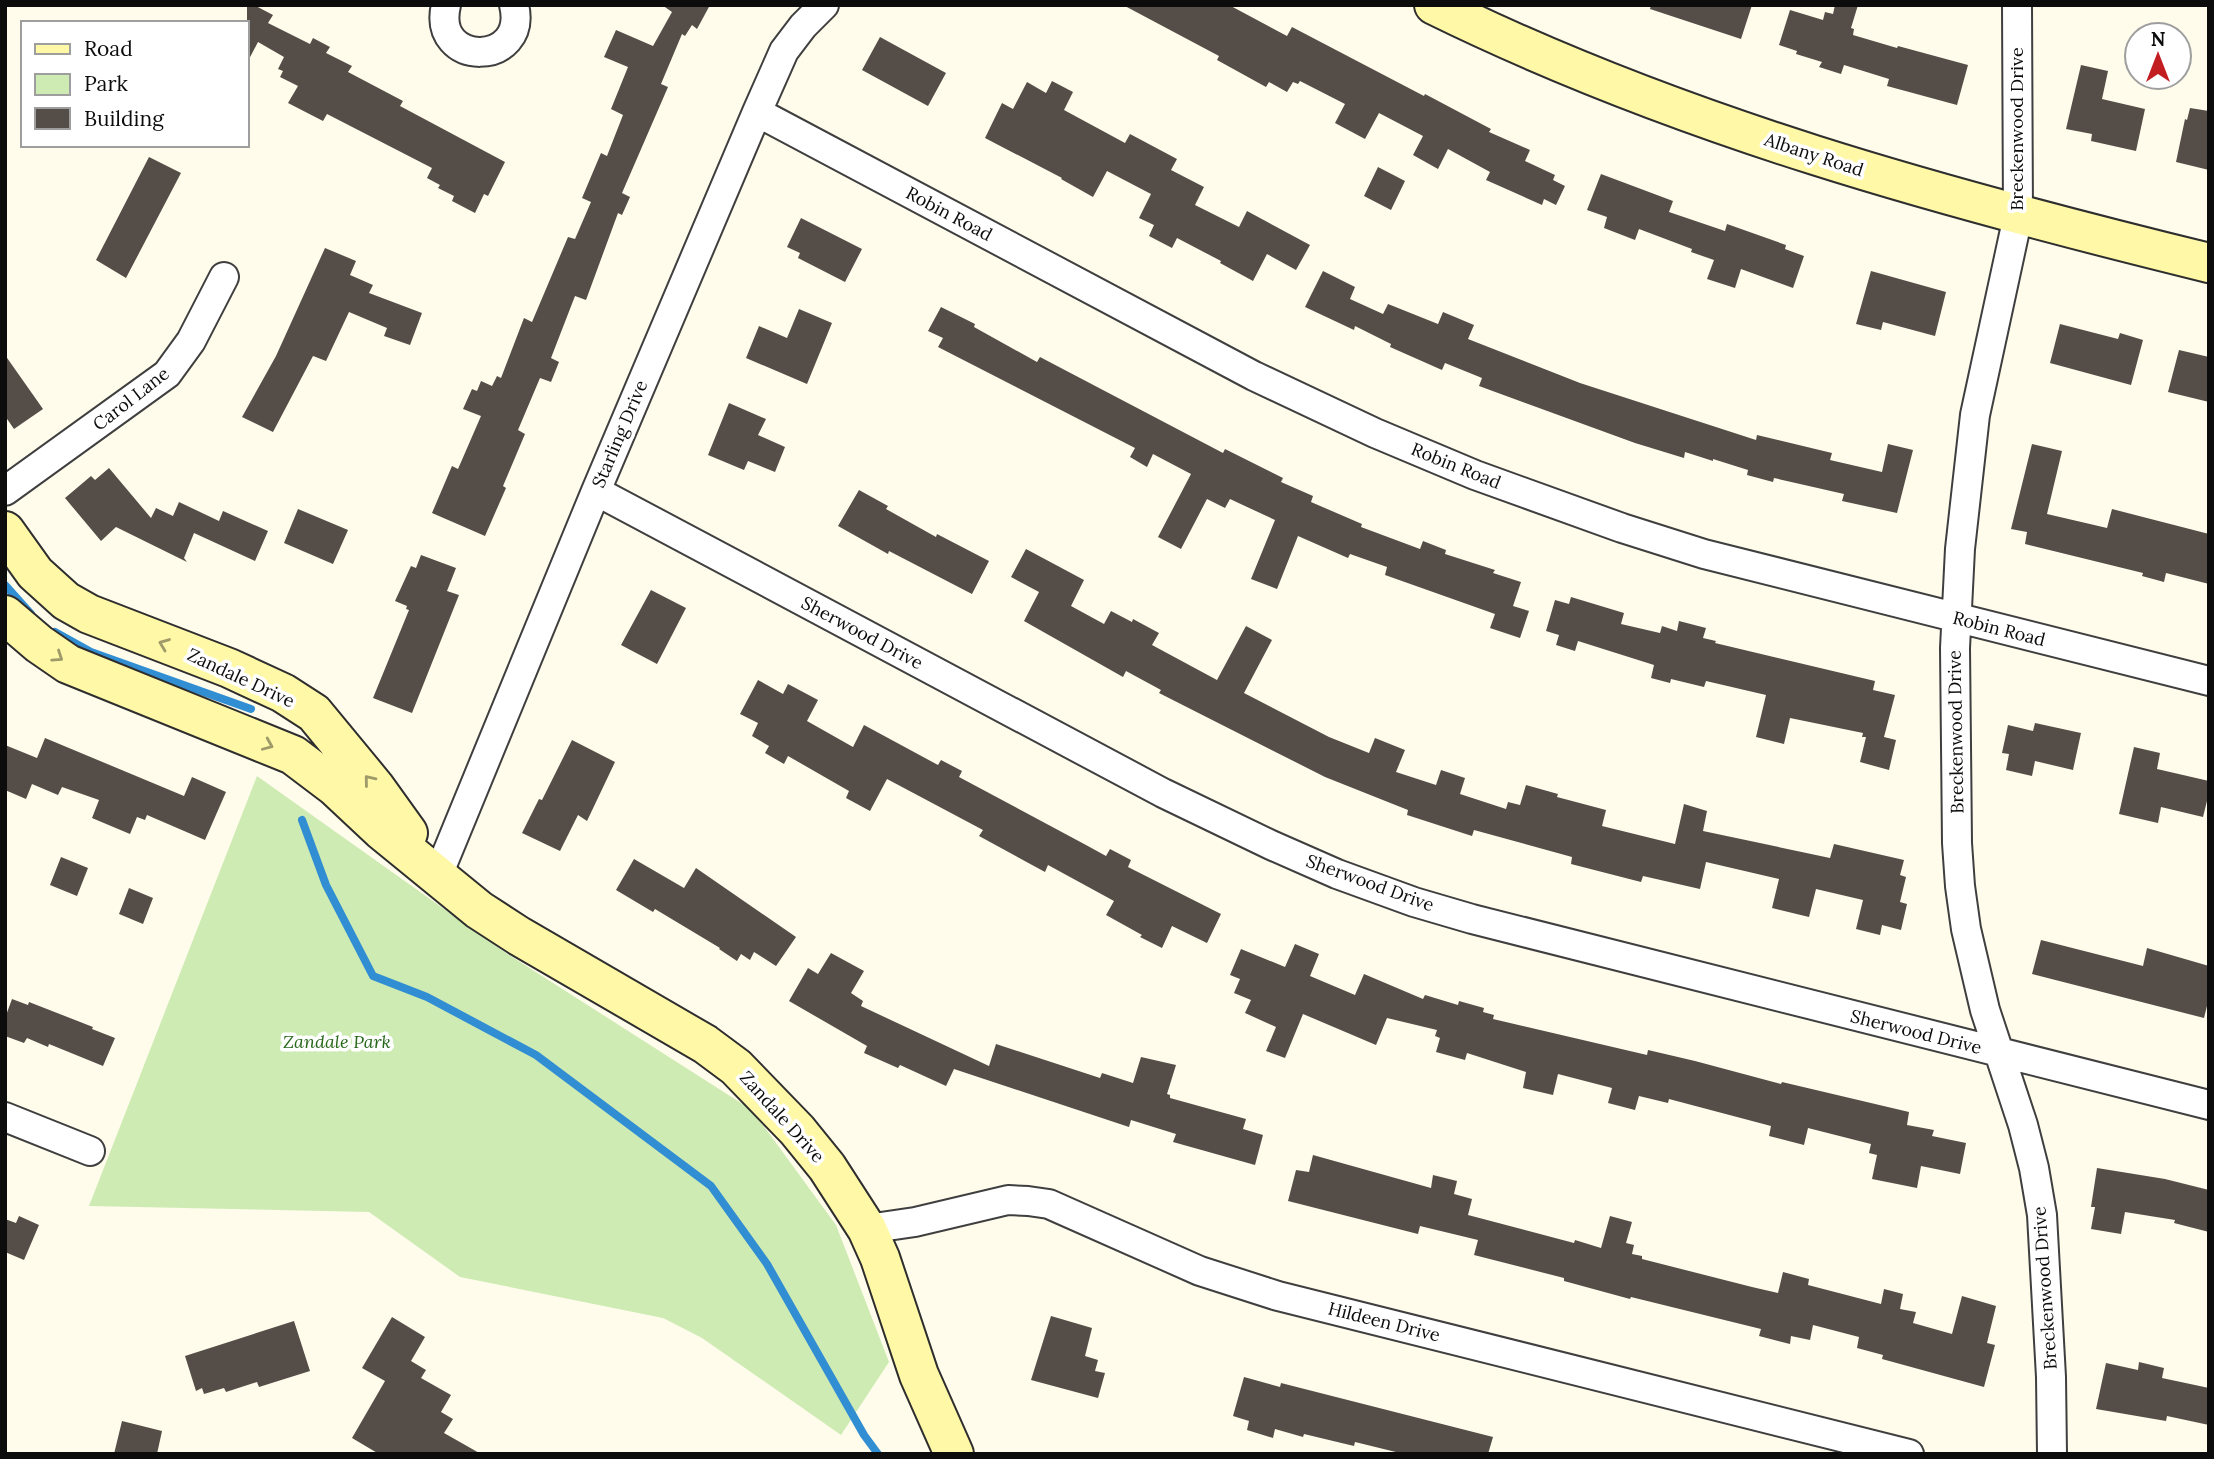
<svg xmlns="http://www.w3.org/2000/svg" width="2214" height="1459" font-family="Lora,serif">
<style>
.green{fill:#cfebb4}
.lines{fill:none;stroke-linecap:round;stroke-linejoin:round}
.stream{stroke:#318ed3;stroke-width:8}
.building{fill:#554e48}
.street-casing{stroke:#3f3f3f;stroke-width:32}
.secondary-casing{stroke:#2e2e2e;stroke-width:42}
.street{stroke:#fff;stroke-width:28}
.secondary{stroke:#fff8a7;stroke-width:38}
.oneway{stroke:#9e9a69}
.labels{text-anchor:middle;stroke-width:7;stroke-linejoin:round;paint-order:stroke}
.street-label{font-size:18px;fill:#0c0c0c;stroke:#fff}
.park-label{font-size:18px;font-style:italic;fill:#27671a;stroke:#fff}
</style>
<rect width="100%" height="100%" fill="#fffcec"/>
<!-- green -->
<path class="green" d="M 257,776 L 506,953 L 752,1110 L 836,1225 L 889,1362 L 841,1435 L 702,1338 L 663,1318 L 460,1277 L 369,1212 L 89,1206 Z"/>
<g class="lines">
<!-- stream -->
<path class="stream" d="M 5,585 L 31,614
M 55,632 L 91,652 L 251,709
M 302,820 L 326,885 L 373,976 L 427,997 L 536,1055 L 711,1186 L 767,1264 L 864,1435 L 878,1454"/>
</g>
<!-- building -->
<path class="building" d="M 247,5 L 254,5 L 273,15 L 268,23 L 310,44 L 313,38 L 330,47 L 326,53 L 352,66 L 348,72 L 403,101 L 400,106 L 505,162 L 488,196 L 484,194 L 475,213 L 452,201 L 454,196 L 438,188 L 440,185 L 427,178 L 432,168 L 327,114 L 323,121 L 288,103 L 298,86 L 280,77 L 283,71 L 278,69 L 284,57 L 258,42 L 247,63 Z
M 662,5 L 710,5 L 697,29 L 692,25 L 685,36 L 682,34 L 661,84 L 668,87 L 622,193 L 630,197 L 622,215 L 618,213 L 586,300 L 575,296 L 551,358 L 559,362 L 551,382 L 540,378 L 518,430 L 525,434 L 503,486 L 506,488 L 485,536 L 432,513 L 452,466 L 458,469 L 481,416 L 463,409 L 472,389 L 477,391 L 481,381 L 492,386 L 497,376 L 501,378 L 524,318 L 532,322 L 568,237 L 575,239 L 591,202 L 582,198 L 601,153 L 607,156 L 623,115 L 611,109 L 628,67 L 604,57 L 616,30 L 653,46 L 672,12 Z
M 1123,5 L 1229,5 L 1287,36 L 1292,27 L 1424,96 L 1425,94 L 1491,129 L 1489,132 L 1530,150 L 1525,161 L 1555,175 L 1553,180 L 1565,186 L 1556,205 L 1544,199 L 1542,205 L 1486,180 L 1490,172 L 1448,149 L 1438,169 L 1413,155 L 1423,136 L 1379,113 L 1365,139 L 1335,123 L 1345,104 L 1300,81 L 1298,84 L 1293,82 L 1287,92 L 1269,82 L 1266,87 L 1217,60 L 1219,56 Z
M 1651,5 L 1752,5 L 1741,39 L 1650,9 Z
M 1835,5 L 1858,5 L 1851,28 L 1854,29 L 1853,35 L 1897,48 L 1898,46 L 1968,65 L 1957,105 L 1887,86 L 1889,79 L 1844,65 L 1841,74 L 1819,67 L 1822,62 L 1796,54 L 1797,51 L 1779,45 L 1790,10 L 1823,20 L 1825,12 L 1833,14 Z
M 880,37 L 946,73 L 928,106 L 862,70 Z
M 2081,65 L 2108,71 L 2102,99 L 2145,109 L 2136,151 L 2091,141 L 2092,134 L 2066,129 Z
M 1052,81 L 1073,92 L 1064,110 L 1125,143 L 1130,134 L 1177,159 L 1171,170 L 1204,187 L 1195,205 L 1239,227 L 1247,211 L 1310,245 L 1296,270 L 1267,254 L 1253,281 L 1220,263 L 1221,261 L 1177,238 L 1172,248 L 1149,236 L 1154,225 L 1139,218 L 1151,194 L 1107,171 L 1093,197 L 1061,179 L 1062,178 L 985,138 L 1002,103 L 1013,109 L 1027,82 L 1046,93 Z
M 2190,108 L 2209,111 L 2209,170 L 2176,162 L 2185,119 L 2187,120 Z
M 149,157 L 181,173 L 126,278 L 96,260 Z
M 1378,167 L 1405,181 L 1391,210 L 1364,196 Z
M 1601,174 L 1673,201 L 1669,212 L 1725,231 L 1727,224 L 1786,245 L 1785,249 L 1804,256 L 1793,288 L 1741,269 L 1735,288 L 1707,279 L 1714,260 L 1691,252 L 1692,249 L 1639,229 L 1635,240 L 1604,228 L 1607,217 L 1587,210 Z
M 801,218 L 862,249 L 845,282 L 798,258 L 800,253 L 787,247 Z
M 325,248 L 356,261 L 350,275 L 373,285 L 369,293 L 422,313 L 410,345 L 384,336 L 387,328 L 349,312 L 326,361 L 313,356 L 273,432 L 242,417 L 276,356 Z
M 1323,271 L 1355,287 L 1350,299 L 1383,314 L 1388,304 L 1438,324 L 1443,312 L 1474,325 L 1468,339 L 1580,383 L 1756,440 L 1757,435 L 1832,453 L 1830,460 L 1882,472 L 1888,444 L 1913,450 L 1897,513 L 1842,501 L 1844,494 L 1774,478 L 1773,482 L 1747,475 L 1748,470 L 1713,459 L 1713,461 L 1685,452 L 1684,458 L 1635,443 L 1479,386 L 1482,378 L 1445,363 L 1442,370 L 1390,347 L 1391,344 L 1355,326 L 1354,330 L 1305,307 Z
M 1871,271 L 1946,292 L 1935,336 L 1883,322 L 1881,330 L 1856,324 Z
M 941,307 L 975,324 L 974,327 L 1037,362 L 1040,357 L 1223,453 L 1225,449 L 1283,478 L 1281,482 L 1313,496 L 1311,502 L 1362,524 L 1361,527 L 1420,549 L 1423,541 L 1446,550 L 1445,554 L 1495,570 L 1493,573 L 1521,582 L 1513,606 L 1529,611 L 1520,638 L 1490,628 L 1495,614 L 1385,575 L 1387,567 L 1350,554 L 1348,558 L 1298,536 L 1277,589 L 1251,579 L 1275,520 L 1230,499 L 1225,508 L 1207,499 L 1181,549 L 1158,537 L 1191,474 L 1153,454 L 1147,467 L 1130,457 L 1135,448 L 938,347 L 943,338 L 928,331 Z
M 799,309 L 832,323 L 807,384 L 746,358 L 759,326 L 787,338 Z
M 2060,324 L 2118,339 L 2120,333 L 2143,340 L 2131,385 L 2050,363 Z
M 2179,350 L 2209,357 L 2209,402 L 2168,392 Z
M 5,355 L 43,409 L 14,429 L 5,416 Z
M 729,403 L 766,419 L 758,435 L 785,447 L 775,472 L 748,461 L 744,470 L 708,455 Z
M 2032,444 L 2062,451 L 2047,514 L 2107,528 L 2112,509 L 2209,534 L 2209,584 L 2166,573 L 2164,582 L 2142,576 L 2143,573 L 2025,544 L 2027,532 L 2011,529 Z
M 109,468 L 151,518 L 156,508 L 173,516 L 179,502 L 219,521 L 223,511 L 268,531 L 255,561 L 194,533 L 184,558 L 187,562 L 116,527 L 101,541 L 65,498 L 91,476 L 95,480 Z
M 859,490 L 888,506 L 886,509 L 936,537 L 937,534 L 989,561 L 972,594 L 889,551 L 888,554 L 838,526 Z
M 298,509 L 348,530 L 333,564 L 284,543 Z
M 1026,549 L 1084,580 L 1071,606 L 1104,624 L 1111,611 L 1132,622 L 1133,619 L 1159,633 L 1152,645 L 1217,680 L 1246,626 L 1272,640 L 1244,693 L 1329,737 L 1369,753 L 1375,738 L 1405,750 L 1396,772 L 1436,785 L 1441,770 L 1465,778 L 1460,794 L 1506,809 L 1508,802 L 1520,805 L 1526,785 L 1558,794 L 1557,797 L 1606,810 L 1602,826 L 1675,844 L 1684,804 L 1707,811 L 1703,831 L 1830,858 L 1834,844 L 1904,860 L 1900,875 L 1906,877 L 1900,902 L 1907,904 L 1901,930 L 1882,925 L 1880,935 L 1856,929 L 1863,900 L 1816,889 L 1809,917 L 1772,908 L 1779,879 L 1706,862 L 1700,889 L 1643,876 L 1641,882 L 1571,864 L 1572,857 L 1474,830 L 1472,836 L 1407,815 L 1408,810 L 1325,777 L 1159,693 L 1161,690 L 1126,671 L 1123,677 L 1024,621 L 1039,592 L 1011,577 Z
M 421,555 L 456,568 L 447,591 L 459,595 L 412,713 L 373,698 L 409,610 L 406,609 L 407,606 L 395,601 L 411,566 L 416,568 Z
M 651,590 L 686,608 L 657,664 L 621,645 Z
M 1571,597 L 1624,613 L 1621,624 L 1660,633 L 1662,626 L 1677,631 L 1679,621 L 1706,628 L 1703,638 L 1716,641 L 1715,643 L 1875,681 L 1873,690 L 1895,695 L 1884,737 L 1896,740 L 1889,770 L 1860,762 L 1866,737 L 1862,737 L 1863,733 L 1790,718 L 1784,744 L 1756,737 L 1766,695 L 1706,681 L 1704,687 L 1671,679 L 1670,683 L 1651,678 L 1654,665 L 1578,641 L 1575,651 L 1556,645 L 1559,635 L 1546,631 L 1555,600 L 1569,604 Z
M 758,680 L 783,694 L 788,684 L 818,700 L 807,721 L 853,747 L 864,725 L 938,765 L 941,760 L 962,771 L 959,777 L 1086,845 L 1106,856 L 1110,849 L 1131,860 L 1128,867 L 1221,914 L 1207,943 L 1172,926 L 1162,948 L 1140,937 L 1142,935 L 1106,915 L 1114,901 L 1048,865 L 1045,872 L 979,836 L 983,830 L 887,779 L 870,811 L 846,798 L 849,791 L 788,756 L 784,764 L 765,753 L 769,746 L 752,736 L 758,723 L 740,714 Z
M 2035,723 L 2081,733 L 2073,770 L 2035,761 L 2032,776 L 2006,770 L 2009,754 L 2002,753 L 2008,725 L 2033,731 Z
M 45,738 L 184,796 L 192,777 L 226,792 L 205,840 L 147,815 L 145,820 L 137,817 L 130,834 L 92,818 L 99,800 L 62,787 L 58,795 L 32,784 L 26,799 L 5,790 L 5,745 L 37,758 Z
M 572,740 L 615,762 L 587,821 L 578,815 L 560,851 L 522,833 L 539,799 L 542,800 Z
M 2134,747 L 2160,753 L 2157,769 L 2209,781 L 2209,793 L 2203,817 L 2161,807 L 2158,823 L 2119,814 Z
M 61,857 L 88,868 L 77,896 L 50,885 Z
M 634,859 L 684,888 L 696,868 L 796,937 L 776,966 L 754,952 L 750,960 L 741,954 L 737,961 L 719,949 L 720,948 L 655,909 L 653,912 L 616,890 Z
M 129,888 L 153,898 L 143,924 L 119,914 Z
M 2041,940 L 2143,966 L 2147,948 L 2209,966 L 2209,998 L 2204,1018 L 2032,974 Z
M 1295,944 L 1319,954 L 1310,976 L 1355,995 L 1364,974 L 1423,999 L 1425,995 L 1458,1005 L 1459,1001 L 1484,1008 L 1483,1012 L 1494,1015 L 1493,1019 L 1647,1055 L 1648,1050 L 1695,1061 L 1781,1084 L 1782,1082 L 1909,1112 L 1907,1125 L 1934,1130 L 1932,1136 L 1966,1143 L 1960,1174 L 1921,1166 L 1917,1188 L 1872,1179 L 1877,1155 L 1869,1153 L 1871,1144 L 1808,1128 L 1804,1145 L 1769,1136 L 1771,1126 L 1669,1099 L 1668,1103 L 1639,1096 L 1635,1110 L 1608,1103 L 1612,1088 L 1558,1074 L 1553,1095 L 1523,1088 L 1526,1072 L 1467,1053 L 1465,1060 L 1436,1052 L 1440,1038 L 1435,1036 L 1437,1030 L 1387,1018 L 1376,1045 L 1303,1014 L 1285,1058 L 1266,1051 L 1276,1027 L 1245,1013 L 1251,1000 L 1234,993 L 1240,979 L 1230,975 L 1241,949 L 1285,967 Z
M 831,953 L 864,971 L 851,993 L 863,1001 L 861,1006 L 989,1066 L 996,1044 L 1100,1078 L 1102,1073 L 1133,1083 L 1141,1057 L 1176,1065 L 1167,1094 L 1170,1095 L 1170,1098 L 1246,1119 L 1243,1129 L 1263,1135 L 1255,1165 L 1173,1142 L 1176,1134 L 1131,1120 L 1129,1127 L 954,1069 L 946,1086 L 900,1065 L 898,1068 L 864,1053 L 867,1046 L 789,1001 L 808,968 L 818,974 Z
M 12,999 L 28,1005 L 29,1002 L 93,1027 L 92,1029 L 115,1038 L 103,1066 L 49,1044 L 48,1047 L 27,1038 L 24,1043 L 5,1036 L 5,1018 Z
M 1313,1155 L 1431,1188 L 1433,1175 L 1457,1181 L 1454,1194 L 1472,1199 L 1468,1215 L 1574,1243 L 1575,1240 L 1601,1248 L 1610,1216 L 1632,1222 L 1626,1243 L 1634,1245 L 1632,1254 L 1642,1256 L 1642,1259 L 1752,1287 L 1778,1293 L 1783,1272 L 1809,1279 L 1808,1285 L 1881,1304 L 1884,1289 L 1903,1294 L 1900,1309 L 1916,1312 L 1913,1323 L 1952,1334 L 1962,1296 L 1996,1306 L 1987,1343 L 1995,1345 L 1984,1387 L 1882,1359 L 1883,1355 L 1857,1348 L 1859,1337 L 1813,1325 L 1810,1340 L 1791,1336 L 1790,1344 L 1759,1336 L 1761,1329 L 1631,1297 L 1630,1299 L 1564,1281 L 1564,1278 L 1474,1255 L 1478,1240 L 1420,1226 L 1418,1234 L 1288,1201 L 1296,1170 L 1309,1172 Z
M 2097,1168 L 2165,1179 L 2209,1190 L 2209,1232 L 2174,1223 L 2175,1220 L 2125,1212 L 2121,1234 L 2091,1229 L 2095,1207 L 2091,1207 Z
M 19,1216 L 39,1225 L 24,1260 L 5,1252 L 5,1219 L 16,1223 Z
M 1051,1316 L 1092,1328 L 1085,1356 L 1098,1360 L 1095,1371 L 1105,1373 L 1098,1398 L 1031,1380 Z
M 392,1317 L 425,1337 L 411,1361 L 426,1370 L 421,1378 L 451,1395 L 441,1412 L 453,1419 L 444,1433 L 481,1454 L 379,1454 L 352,1438 L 385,1381 L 362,1368 Z
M 294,1321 L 310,1371 L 259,1387 L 257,1382 L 226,1392 L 224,1388 L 204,1394 L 202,1388 L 196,1391 L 185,1356 Z
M 2139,1362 L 2164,1368 L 2162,1378 L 2209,1388 L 2209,1425 L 2167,1416 L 2166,1421 L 2096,1409 L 2106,1363 L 2138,1370 Z
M 1244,1377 L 1280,1387 L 1281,1383 L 1493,1437 L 1488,1454 L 1404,1454 L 1355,1442 L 1354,1446 L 1304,1434 L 1303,1437 L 1275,1429 L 1273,1438 L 1247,1430 L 1249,1421 L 1233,1416 Z
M 122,1421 L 162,1431 L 157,1454 L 114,1454 Z"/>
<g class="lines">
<defs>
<path id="street" d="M 446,5 C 431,68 529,67 514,5
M 2017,5 L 2018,216 L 1975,415 L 1960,549 L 1955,648 L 1957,843 L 1960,886 L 1966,929 L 1985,1010 L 2023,1125 L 2034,1168 L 2042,1215 L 2051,1377 L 2052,1454
M 757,112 L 1254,376 L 1375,433 L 1475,475 L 1622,528 L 1704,554 L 2209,681
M 5,491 L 167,374 L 191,341 L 224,277
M 596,491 L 1163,793 L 1271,845 L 1337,874 L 1414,902 L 1472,919 L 2209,1105
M 438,875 L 596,491 L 757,112 L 784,51 L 803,26 L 824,5
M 5,1117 L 90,1151
M 867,1229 L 915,1222 L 1008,1200 L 1028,1201 L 1049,1204 L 1200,1271 L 1278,1296 L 1909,1454"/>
<path id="secondary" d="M 1434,5 C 1680,126 1944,198 2209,263
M 5,531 L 35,573 L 66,601 L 89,614 L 229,668 L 283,693 L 314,713 L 375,787 L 408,833
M 5,615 L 39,644 L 68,664 L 293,755 L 334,786 L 381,830 L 479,910 L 519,936 L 705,1044 L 736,1067 L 797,1130 L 827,1167 L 867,1229 L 880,1258 L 919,1375 L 954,1454"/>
</defs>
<!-- street casing -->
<use href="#street" class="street-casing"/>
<!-- secondary casing -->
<use href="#secondary" class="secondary-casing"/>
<!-- street -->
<use href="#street" class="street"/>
<!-- secondary -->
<use href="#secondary" class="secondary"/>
</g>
<!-- one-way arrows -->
<defs><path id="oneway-chevron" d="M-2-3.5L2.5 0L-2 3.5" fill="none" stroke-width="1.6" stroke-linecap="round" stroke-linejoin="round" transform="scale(1.75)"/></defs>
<g class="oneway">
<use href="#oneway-chevron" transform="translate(164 644) rotate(-159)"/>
<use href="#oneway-chevron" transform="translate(58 657) rotate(34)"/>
<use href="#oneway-chevron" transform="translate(268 745) rotate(23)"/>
<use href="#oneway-chevron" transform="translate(369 780) rotate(-129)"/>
</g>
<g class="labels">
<!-- street labels -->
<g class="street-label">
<text transform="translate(2017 129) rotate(-90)" y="6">Breckenwood Drive</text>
<text transform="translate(1814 155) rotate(18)" y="6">Albany Road</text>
<text transform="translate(949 214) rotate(28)" y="6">Robin Road</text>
<text transform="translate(131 399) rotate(-38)" y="6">Carol Lane</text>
<text transform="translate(620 434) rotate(-67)" y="6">Starling Drive</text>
<text transform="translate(1456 466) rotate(22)" y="6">Robin Road</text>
<text transform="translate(1999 629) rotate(14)" y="6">Robin Road</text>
<text transform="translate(862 633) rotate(28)" y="6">Sherwood Drive</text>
<text transform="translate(241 678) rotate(25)" y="6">Zandale Drive</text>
<text transform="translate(1956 732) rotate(-91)" y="6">Breckenwood Drive</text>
<text transform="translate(1370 883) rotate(20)" y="6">Sherwood Drive</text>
<text transform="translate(1916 1032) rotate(14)" y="6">Sherwood Drive</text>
<text transform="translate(782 1117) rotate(48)" y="6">Zandale Drive</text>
<text transform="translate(2045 1288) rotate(-94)" y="6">Breckenwood Drive</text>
<text transform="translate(1384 1322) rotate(14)" y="6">Hildeen Drive</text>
</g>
<!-- park labels -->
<g class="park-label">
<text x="337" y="1048">Zandale Park</text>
</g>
</g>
<!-- border -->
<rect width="2214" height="1459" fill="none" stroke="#0c0c0c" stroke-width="14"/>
<!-- legend -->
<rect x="21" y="21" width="228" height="126" fill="#ffffff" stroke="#9e9e9e" stroke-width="2"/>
<rect x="35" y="44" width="35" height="10" fill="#fff8a7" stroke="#9e9e9e" stroke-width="2"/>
<text x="84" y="56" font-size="21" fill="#0c0c0c">Road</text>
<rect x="35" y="74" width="35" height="21" fill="#cfebb4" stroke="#9e9e9e" stroke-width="2"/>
<text x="84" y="91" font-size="21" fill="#0c0c0c">Park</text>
<rect x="35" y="108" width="35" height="21" fill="#554e48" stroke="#9e9e9e" stroke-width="2"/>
<text x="84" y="126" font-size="21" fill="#0c0c0c">Building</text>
<!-- north arrow -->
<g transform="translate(2158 56)"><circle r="33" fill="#ffffff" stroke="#9e9e9e" stroke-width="2"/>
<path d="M0-5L12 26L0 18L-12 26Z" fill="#c21e21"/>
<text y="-10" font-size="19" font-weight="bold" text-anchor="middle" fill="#0c0c0c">N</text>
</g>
</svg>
